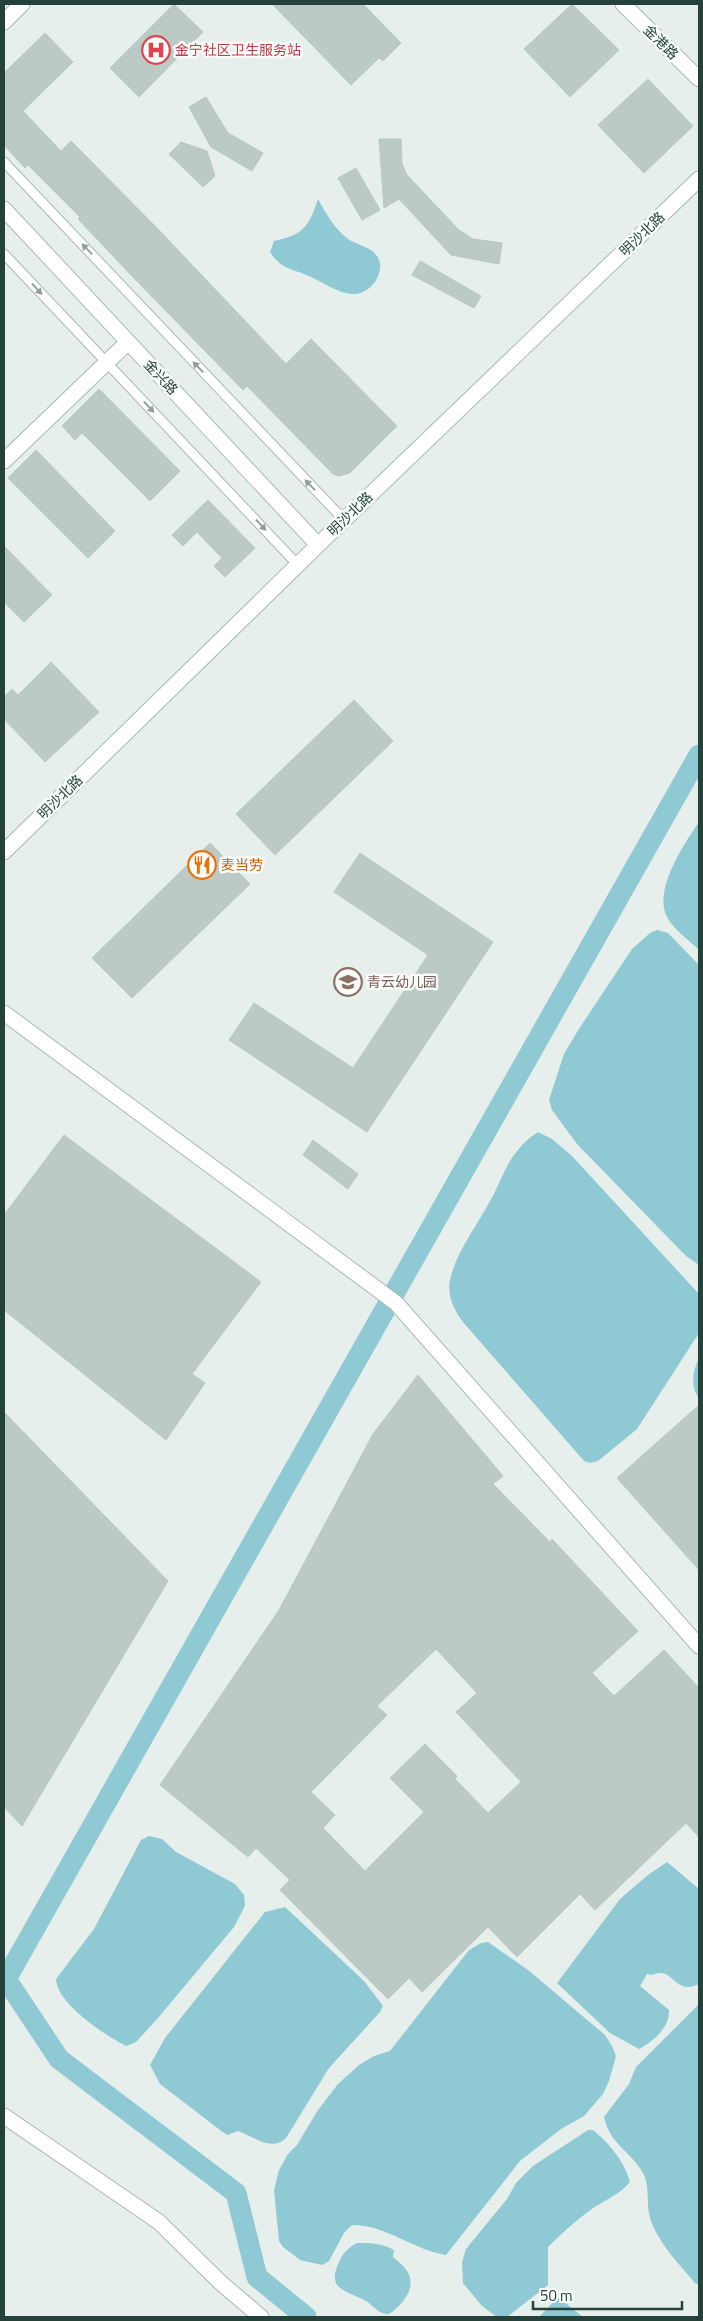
<svg xmlns="http://www.w3.org/2000/svg" width="703" height="2321" font-family="'Titillium Web','Noto Sans SC',sans-serif">
<style>
.water{fill:#8ec9d4}
.lines{fill:none;stroke-linecap:round;stroke-linejoin:round}
.canal{stroke:#8ec9d4;stroke-width:21}
.building{fill:#bbcac4;stroke:#b8c9c2;fill-rule:evenodd}
.lane-casing{stroke:#a8b8b2;stroke-width:11}
.street-casing{stroke:#a8b8b2;stroke-width:17}
.secondary-casing{stroke:#a4bbb3;stroke-width:17}
.lane{stroke:#fff;stroke-width:9}
.street{stroke:#fff;stroke-width:15}
.secondary{stroke:#fff;stroke-width:15}
.oneway{fill:#92a09c}
.labels{text-anchor:middle;stroke-width:5;stroke-linejoin:round;paint-order:stroke}
.street-label{font-size:14px;fill:#24423a;stroke:#f7fbf9}
.health-label{font-size:14px;fill:#be3a42;stroke:#f7fbf9;text-anchor:start}
.food-label{font-size:14px;fill:#c56008;stroke:#f7fbf9;text-anchor:start}
.education-label{font-size:14px;fill:#785e54;stroke:#f7fbf9;text-anchor:start}
</style>
<rect width="100%" height="100%" fill="#e6efeb"/>
<!-- water -->
<path class="water" d="M 318,199 C 326,214 335,229 348,239 C 360,247 377,247 380,264 C 381,269 378,277 375,282 C 355,307 333,287 311,277 C 292,268 283,271 270,252 L 274,241 C 303,235 309,227 318,199 Z
M 699,822 L 699,950 C 689,940 674,930 667,917 C 653,890 684,844 699,822 Z
M 657,930 L 668,933 L 699,965 L 699,1265 L 686,1256 L 577,1144 L 552,1110 L 549,1100 L 564,1054 L 577,1032 L 632,949 L 650,933 Z
M 538,1132 L 552,1139 L 572,1156 L 699,1294 L 699,1333 L 637,1429 L 598,1461 L 590,1463 L 584,1461 L 463,1322 C 454,1310 447,1296 450,1280 C 456,1252 477,1226 490,1201 C 500,1184 505,1165 518,1150 C 523,1143 530,1137 538,1132 Z
M 699,1358 L 699,1398 C 690,1387 693,1370 699,1358 Z
M 149,1836 L 162,1839 L 176,1852 L 235,1884 L 244,1895 L 245,1906 L 234,1927 L 158,2018 L 136,2042 L 126,2046 C 105,2035 57,2004 56,1979 L 94,1929 L 141,1840 Z
M 667,1862 L 699,1889 L 699,1984 C 672,1996 675,1965 652,1975 L 647,1974 L 640,1986 L 669,2010 C 670,2027 653,2042 639,2049 L 610,2033 L 557,1983 L 620,1899 L 648,1875 Z
M 285,1907 L 364,1981 L 383,2006 L 380,2012 L 329,2068 L 286,2138 C 271,2152 255,2137 238,2131 L 227,2135 L 220,2130 L 160,2084 L 150,2065 L 165,2038 L 265,1912 Z
M 488,1942 L 528,1970 L 605,2035 L 612,2046 L 616,2056 L 609,2081 L 603,2094 L 584,2116 L 561,2129 L 520,2161 L 446,2255 C 413,2250 387,2225 352,2225 L 344,2233 L 329,2261 L 322,2265 L 300,2260 L 283,2247 L 279,2241 L 274,2190 L 279,2170 L 288,2154 L 297,2145 L 318,2110 L 338,2084 L 359,2065 L 374,2056 L 390,2051 L 469,1950 L 481,1943 Z
M 699,2004 L 699,2284 L 696,2284 C 679,2264 658,2243 650,2218 C 646,2203 650,2186 643,2173 C 631,2151 610,2145 604,2117 L 629,2084 L 636,2067 Z
M 588,2130 L 593,2130 C 609,2143 625,2162 630,2182 C 622,2193 601,2202 589,2211 C 574,2222 561,2234 548,2247 L 548,2285 L 507,2317 L 497,2317 L 482,2306 L 463,2283 L 462,2262 L 466,2249 L 507,2199 L 516,2183 L 533,2166 Z
M 357,2243 C 370,2243 382,2243 394,2250 L 393,2257 C 397,2261 402,2264 405,2268 C 419,2285 404,2304 389,2314 C 378,2314 374,2306 366,2301 C 346,2290 326,2290 339,2262 C 342,2254 349,2247 357,2243 Z
M 558,2297 L 583,2317 L 539,2317 Z"/>
<g class="lines">
<!-- canal -->
<path class="canal" d="M 306,2317 L 257,2277 L 236,2193 L 59,2059 L 6,1979 L 699,755"/>
</g>
<!-- building -->
<path class="building" d="M 174,4 L 203,32 L 139,97 L 110,68 Z
M 272,4 L 363,4 L 401,43 L 383,61 L 379,58 L 351,85 Z
M 572,4 L 619,50 L 570,97 L 524,49 Z
M 45,33 L 73,62 L 23,111 L 61,151 L 71,141 L 158,229 L 286,364 L 311,339 L 397,426 L 350,473 L 339,476 L 333,474 L 247,386 L 243,390 L 130,274 L 78,219 L 80,217 L 28,165 L 25,168 L 4,145 L 4,73 Z
M 648,79 L 693,126 L 644,173 L 598,125 Z
M 206,97 L 228,133 L 263,153 L 252,171 L 211,147 L 189,107 Z
M 379,139 L 401,139 L 402,164 L 407,175 L 459,230 L 473,239 L 502,243 L 499,264 L 451,255 L 399,199 L 384,208 Z
M 181,142 L 207,151 L 215,176 L 203,187 L 169,154 Z
M 356,168 L 380,210 L 362,220 L 338,178 Z
M 420,261 L 481,296 L 474,308 L 412,275 Z
M 99,389 L 180,471 L 150,501 L 82,433 L 75,440 L 62,426 Z
M 36,450 L 115,531 L 88,558 L 8,478 Z
M 208,500 L 255,548 L 225,577 L 214,566 L 222,558 L 197,532 L 183,546 L 172,535 Z
M 4,546 L 52,595 L 24,622 L 4,602 Z
M 51,662 L 99,712 L 45,762 L 4,719 L 4,697 L 12,689 L 18,695 Z
M 354,700 L 393,741 L 275,855 L 236,814 Z
M 210,843 L 250,884 L 132,998 L 92,958 Z
M 360,853 L 493,942 L 367,1132 L 229,1040 L 254,1003 L 353,1068 L 428,955 L 334,892 Z
M 64,1135 L 261,1282 L 192,1374 L 205,1383 L 166,1440 L 4,1310 L 4,1215 Z
M 313,1140 L 358,1174 L 348,1189 L 303,1155 Z
M 418,1375 L 503,1476 L 493,1484 L 550,1542 L 552,1539 L 638,1631 L 592,1673 L 614,1696 L 664,1650 L 699,1688 L 699,1837 L 686,1823 L 595,1910 L 580,1894 L 517,1957 L 488,1927 L 422,1992 L 409,1978 L 388,1999 L 280,1890 L 290,1880 L 256,1848 L 248,1857 L 160,1785 L 279,1610 L 373,1434 ZM 436,1649 L 477,1693 L 456,1712 L 521,1782 L 488,1813 L 455,1779 L 457,1776 L 425,1744 L 390,1778 L 424,1812 L 365,1871 L 323,1828 L 335,1815 L 311,1792 L 387,1715 L 377,1706 Z
M 699,1405 L 699,1570 L 617,1478 Z
M 4,1412 L 168,1581 L 22,1826 L 4,1807 Z"/>
<g class="lines">
<defs>
<path id="lane" d="M 4,162 L 344,520
M 4,254 L 298,565"/>
<path id="street" d="M 4,461 L 128,342
M 4,2116 L 159,2222 L 221,2283 L 261,2317"/>
<path id="secondary" d="M 623,4 L 699,79
M 4,22 L 22,4
M 4,209 L 318,545
M 4,852 L 318,545 L 699,179
M 4,1013 L 396,1303 L 699,1646"/>
</defs>
<!-- lane casing -->
<use href="#lane" class="lane-casing"/>
<!-- street casing -->
<use href="#street" class="street-casing"/>
<!-- secondary casing -->
<use href="#secondary" class="secondary-casing"/>
<!-- lane -->
<use href="#lane" class="lane"/>
<!-- street -->
<use href="#street" class="street"/>
<!-- secondary -->
<use href="#secondary" class="secondary"/>
</g>
<!-- one-way arrows -->
<defs><path id="oneway-solid" d="M-6-.8H1V-3.2L6.5 0L1 3.2V.8H-6Z" transform="scale(1.25)"/></defs>
<g class="oneway">
<use href="#oneway-solid" transform="translate(87 249) rotate(-134)"/>
<use href="#oneway-solid" transform="translate(37 289) rotate(47)"/>
<use href="#oneway-solid" transform="translate(198 367) rotate(-134)"/>
<use href="#oneway-solid" transform="translate(149 407) rotate(47)"/>
<use href="#oneway-solid" transform="translate(310 485) rotate(-134)"/>
<use href="#oneway-solid" transform="translate(261 525) rotate(47)"/>
</g>
<!-- icons -->
<defs>
<symbol id="hospital-ring" viewBox="-11 -11 22 22"><circle r="9.5" fill="#f7fbf9" stroke="#e0444e" stroke-width="1.5"/><path d="M-5-5h3v3.5h4V-5h3V5h-3V1.5h-4V5h-3Z" fill="#e0444e"/></symbol>
<symbol id="restaurant-ring" viewBox="-11 -11 22 22"><circle r="9.5" fill="#f7fbf9" stroke="#e8710a" stroke-width="1.5"/><path d="M-5-6h1v4h1v-4h1v4h1v-4h1v5L-1.5 .5V6h-2V.5L-5-1ZM5-6V6H3V1.5H1.5Q1.5-4 5-6Z" fill="#e8710a"/></symbol>
<symbol id="school-ring" viewBox="-11 -11 22 22"><circle r="9.5" fill="#f7fbf9" stroke="#8d6e63" stroke-width="1.5"/><path d="M0-5L7-2L0 1L-7-2ZM-4 1L0 2.5L4 1V4Q0 6-4 4Z" fill="#8d6e63"/></symbol>
</defs>
<g fill-rule="evenodd">
<use href="#hospital-ring" x="140" y="34" width="32" height="32"/>
<use href="#restaurant-ring" x="186" y="849" width="32" height="32"/>
<use href="#school-ring" x="332" y="966" width="32" height="32"/>
</g>
<g class="labels">
<!-- street labels -->
<g class="street-label">
<text transform="translate(661 42) rotate(45)" y="5">金港路</text>
<text transform="translate(642 234) rotate(-44)" y="5">明沙北路</text>
<text transform="translate(161 377) rotate(47)" y="5">金兴路</text>
<text transform="translate(350 514) rotate(-44)" y="5">明沙北路</text>
<text transform="translate(60 797) rotate(-44)" y="5">明沙北路</text>
</g>
<!-- health labels -->
<g class="health-label">
<text x="175" y="55">金宁社区卫生服务站</text>
</g>
<!-- food labels -->
<g class="food-label">
<text x="221" y="870">麦当劳</text>
</g>
<!-- education labels -->
<g class="education-label">
<text x="367" y="987">青云幼儿园</text>
</g>
</g>
<!-- border -->
<rect width="703" height="2321" fill="none" stroke="#24423a" stroke-width="10"/>
<!-- scale -->
<path d="M533 2301v8h149v-8" fill="none" stroke="#24423a" stroke-width="2.5"/>
<text x="540" y="2301" font-size="15" fill="#24423a" stroke="#f7fbf9" stroke-width="4" paint-order="stroke">50 m</text>
</svg>
